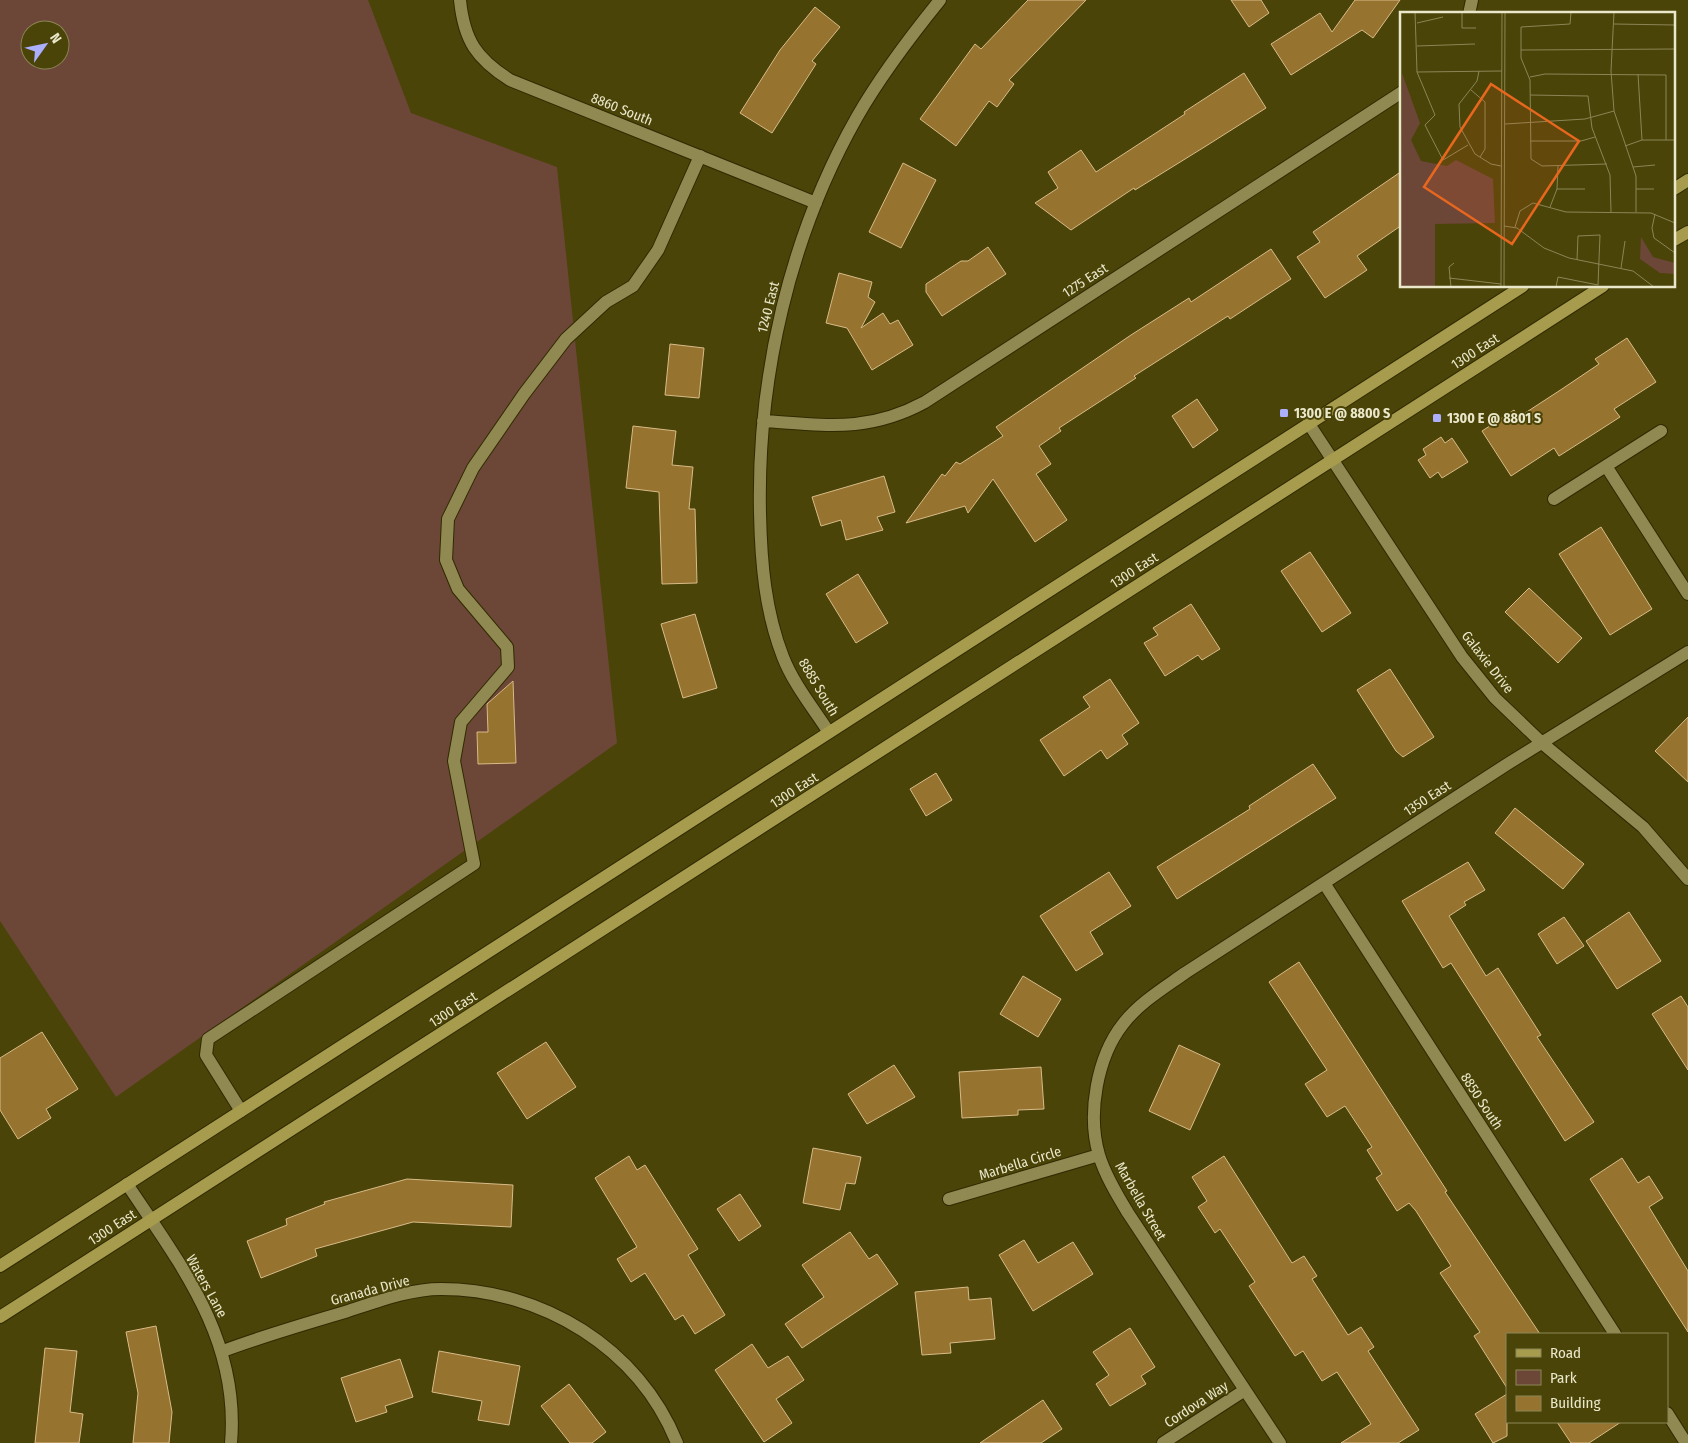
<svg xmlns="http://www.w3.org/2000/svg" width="1688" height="1443" font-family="'Fira Sans Condensed',sans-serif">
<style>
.green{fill:#6c4637;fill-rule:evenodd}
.building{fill:#96732f;stroke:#d8bb88}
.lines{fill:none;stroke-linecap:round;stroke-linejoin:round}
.service-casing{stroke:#302a00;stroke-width:14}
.minor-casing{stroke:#302a00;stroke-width:14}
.primary-casing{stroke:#302a00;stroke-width:14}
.service{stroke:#908952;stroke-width:12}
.minor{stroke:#908952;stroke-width:12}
.primary{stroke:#a79c4d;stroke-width:12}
.poi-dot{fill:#acaffb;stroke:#4b4408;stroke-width:2}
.labels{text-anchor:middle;stroke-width:4;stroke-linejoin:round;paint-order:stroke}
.street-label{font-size:14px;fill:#eae7cb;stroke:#4b4408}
.poi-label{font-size:14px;font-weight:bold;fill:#eae7cb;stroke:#4b4408;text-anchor:start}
.inset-road{fill:none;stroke:#8b8556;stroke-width:1}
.view{fill:#e8671f;fill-opacity:0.15;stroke:#e8671f;stroke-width:2.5}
.inset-edge{fill:none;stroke:#eae7cb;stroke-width:2.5}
</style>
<rect width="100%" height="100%" fill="#4b4408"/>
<!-- green -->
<path class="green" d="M 0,0 L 368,0 L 411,113 L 557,167 L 617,743 L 116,1097 L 0,921 ZM 30,30 L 60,30 L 60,60 L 30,60 Z"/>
<!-- building -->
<path class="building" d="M 1028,0 L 1086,0 L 1009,80 L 1014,84 L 997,107 L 989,101 L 956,146 L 920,119 L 975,44 L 981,49 Z
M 1231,0 L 1261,0 L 1269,13 L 1249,27 Z
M 1355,0 L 1400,0 L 1373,38 L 1362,30 L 1291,75 L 1271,44 L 1320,13 L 1332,32 Z
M 815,7 L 840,27 L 812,61 L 816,64 L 772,133 L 740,113 L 780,50 Z
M 1244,73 L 1266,108 L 1206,146 L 1135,190 L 1134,188 L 1071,230 L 1035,203 L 1058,188 L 1048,172 L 1081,150 L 1096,172 L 1185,114 L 1184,112 Z
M 903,163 L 936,180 L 901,248 L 869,232 Z
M 1402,171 L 1402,225 L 1357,256 L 1367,270 L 1325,298 L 1297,257 L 1320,242 L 1313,232 Z
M 988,247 L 1006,274 L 942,316 L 926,292 L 926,284 L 961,261 L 968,261 Z
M 1271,249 L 1291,279 L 1230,319 L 1228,316 L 1134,376 L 1136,378 L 1059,428 L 1061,431 L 1039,446 L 1051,464 L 1036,474 L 1067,520 L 1035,542 L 993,479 L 968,513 L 965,506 L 906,523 L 942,474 L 945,476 L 956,462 L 960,464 L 1003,436 L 996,427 L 1131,335 L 1189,298 L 1191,302 Z
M 839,273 L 872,282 L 868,297 L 875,302 L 861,328 L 883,313 L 890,324 L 898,320 L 913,345 L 872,370 L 847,328 L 826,323 Z
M 1627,338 L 1656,382 L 1614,409 L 1620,417 L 1592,435 L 1559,456 L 1554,448 L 1511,476 L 1482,431 L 1514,410 L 1519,417 L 1562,389 L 1599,364 L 1595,359 Z
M 670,344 L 704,348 L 699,398 L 665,395 Z
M 1197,399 L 1218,430 L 1193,448 L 1172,416 Z
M 633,426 L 676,431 L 672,465 L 693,467 L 689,509 L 695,509 L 697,583 L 662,584 L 659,492 L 626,488 Z
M 1441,437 L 1445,443 L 1452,438 L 1468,462 L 1442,478 L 1438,472 L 1430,478 L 1418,460 L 1426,455 L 1423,449 Z
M 884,476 L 895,512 L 877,517 L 883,530 L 846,540 L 841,520 L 821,526 L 812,497 Z
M 1601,527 L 1652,609 L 1610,635 L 1559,554 Z
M 1310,552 L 1351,613 L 1322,632 L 1281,571 Z
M 858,574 L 888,623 L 856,643 L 826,594 Z
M 1529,588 L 1582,638 L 1558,663 L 1505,612 Z
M 1191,604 L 1220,649 L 1202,660 L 1198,655 L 1165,676 L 1144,643 L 1158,635 L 1153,628 Z
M 695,614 L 717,688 L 683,698 L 661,624 Z
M 1390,669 L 1434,737 L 1403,757 L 1396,751 L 1357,690 Z
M 1110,679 L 1139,723 L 1122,735 L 1128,744 L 1107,759 L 1101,750 L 1064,776 L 1040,740 L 1090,707 L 1083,697 Z
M 513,681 L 516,763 L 478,764 L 477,732 L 488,732 L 487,704 Z
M 1688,717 L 1688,782 L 1655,751 Z
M 1313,764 L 1336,798 L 1177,899 L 1157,867 L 1250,809 L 1249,806 Z
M 936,773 L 952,800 L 926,816 L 910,789 Z
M 1515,808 L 1584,864 L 1563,889 L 1495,833 Z
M 1468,862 L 1485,890 L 1464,902 L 1466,905 L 1449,916 L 1486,976 L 1498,968 L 1541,1035 L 1537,1037 L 1594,1122 L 1565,1141 L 1451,963 L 1443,968 L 1402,901 Z
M 1109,872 L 1131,906 L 1090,932 L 1103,954 L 1076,971 L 1040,916 Z
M 1629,912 L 1661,961 L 1617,989 L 1586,941 Z
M 1564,917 L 1584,946 L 1557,964 L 1538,934 Z
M 1299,962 L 1447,1191 L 1445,1192 L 1540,1334 L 1507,1334 L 1507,1388 L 1474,1336 L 1480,1332 L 1440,1273 L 1451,1266 L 1416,1211 L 1409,1203 L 1397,1211 L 1376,1178 L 1382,1174 L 1367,1150 L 1372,1147 L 1345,1106 L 1327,1117 L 1305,1084 L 1327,1070 L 1269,982 Z
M 1023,976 L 1061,999 L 1038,1037 L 1000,1014 Z
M 1681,996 L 1688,1007 L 1688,1070 L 1652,1014 Z
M 42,1032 L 78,1089 L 46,1109 L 51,1118 L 18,1139 L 0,1110 L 0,1058 Z
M 546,1042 L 576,1087 L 527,1119 L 497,1073 Z
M 1179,1045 L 1220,1064 L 1190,1130 L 1149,1111 Z
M 894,1065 L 915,1097 L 867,1124 L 848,1094 Z
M 1041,1067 L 1044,1109 L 1018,1110 L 1018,1115 L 962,1118 L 959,1072 Z
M 813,1148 L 861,1157 L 855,1184 L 846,1183 L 840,1210 L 803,1203 Z
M 629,1156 L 637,1170 L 645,1165 L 698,1249 L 688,1255 L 725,1315 L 695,1334 L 683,1315 L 675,1320 L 645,1273 L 631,1282 L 617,1259 L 637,1247 L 595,1178 Z
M 1224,1156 L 1292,1263 L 1304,1256 L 1317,1276 L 1312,1279 L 1348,1335 L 1361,1327 L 1374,1347 L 1368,1351 L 1419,1430 L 1398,1443 L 1341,1443 L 1371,1424 L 1337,1372 L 1322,1381 L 1303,1351 L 1295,1356 L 1249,1286 L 1255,1282 L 1220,1229 L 1215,1233 L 1198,1207 L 1207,1201 L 1192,1177 Z
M 1622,1158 L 1638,1183 L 1649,1176 L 1663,1198 L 1649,1207 L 1688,1271 L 1688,1332 L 1590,1179 Z
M 407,1179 L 513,1185 L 511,1227 L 413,1222 L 315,1249 L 317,1256 L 261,1278 L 247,1241 L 287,1225 L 286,1219 L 325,1204 L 324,1202 Z
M 740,1194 L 761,1226 L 739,1241 L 717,1209 Z
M 850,1232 L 869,1259 L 877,1254 L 898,1284 L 802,1348 L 785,1324 L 824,1297 L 802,1265 Z
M 1024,1240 L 1038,1263 L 1073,1242 L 1093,1274 L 1033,1311 L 999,1255 Z
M 968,1287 L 969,1300 L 991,1298 L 995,1339 L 950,1343 L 951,1353 L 922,1355 L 915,1292 Z
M 156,1326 L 172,1412 L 169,1443 L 133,1443 L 138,1393 L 126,1332 Z
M 1130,1328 L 1155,1367 L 1141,1376 L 1146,1384 L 1110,1406 L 1096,1384 L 1109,1375 L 1093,1352 Z
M 752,1344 L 768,1368 L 788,1356 L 804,1380 L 776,1399 L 792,1423 L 764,1442 L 715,1370 Z
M 45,1348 L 77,1351 L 70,1412 L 83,1414 L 79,1443 L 35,1443 Z
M 439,1351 L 520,1366 L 509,1425 L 478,1420 L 482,1401 L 432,1392 Z
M 400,1359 L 413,1397 L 385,1406 L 387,1412 L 356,1422 L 341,1378 Z
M 569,1384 L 606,1432 L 592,1443 L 570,1443 L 541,1406 Z
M 1507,1394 L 1507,1436 L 1493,1443 L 1475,1414 Z
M 1043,1400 L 1062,1429 L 1041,1443 L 980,1443 Z
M 1557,1422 L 1621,1422 L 1589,1443 L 1571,1443 Z"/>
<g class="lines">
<defs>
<path id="service" d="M 241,1111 L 206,1055 L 208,1039 L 474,864 L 454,761 L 461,722 L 508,667 L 507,647 L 458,589 L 446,560 L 448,519 L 473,468 L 524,394 L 566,339 L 606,302 L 633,286 L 658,250 L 700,156"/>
<path id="minor" d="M 460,0 C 464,41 477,59 510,80 L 816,203
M 1469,14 L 1472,0
M 763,421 C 825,425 868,433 925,402 L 1402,92
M 1309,424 L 1462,657 L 1495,698 L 1542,743 L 1643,827 L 1688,879
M 1606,466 L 1688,594
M 1554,499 L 1661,431
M 828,731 C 813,708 793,683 783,657 C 765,611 761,562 760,513 C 757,377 790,235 857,117 C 881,75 910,37 940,0
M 1324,883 L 1615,1334
M 127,1184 C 181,1265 240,1340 231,1443
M 949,1199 L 1099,1155
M 223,1351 C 263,1336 304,1324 345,1312 C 376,1302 409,1289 441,1289 C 542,1289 639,1348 677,1443
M 1667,1413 L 1686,1443
M 1163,1443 L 1245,1390
M 1280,1443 L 1128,1213 C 1117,1195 1105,1175 1099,1155 C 1087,1114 1097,1057 1123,1024 C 1139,1003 1164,988 1185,973 L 1509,763 L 1688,652"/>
<path id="primary" d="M 1674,189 L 1688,180
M 1674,240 L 1688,232
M 0,1266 L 1523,286
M 0,1317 L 1603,286"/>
</defs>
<!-- service casing -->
<use href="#service" class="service-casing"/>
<!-- minor casing -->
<use href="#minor" class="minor-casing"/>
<!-- primary casing -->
<use href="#primary" class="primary-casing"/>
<!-- service -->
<use href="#service" class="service"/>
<!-- minor -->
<use href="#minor" class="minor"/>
<!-- primary -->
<use href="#primary" class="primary"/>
</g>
<!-- markers -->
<g class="poi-dot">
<rect x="1279" y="408" width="10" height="10" rx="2.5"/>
<rect x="1432" y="413" width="10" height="10" rx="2.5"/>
</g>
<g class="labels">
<!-- street labels -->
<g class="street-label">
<text transform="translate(622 109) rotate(22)" y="5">8860 South</text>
<text transform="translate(1085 280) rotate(-33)" y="5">1275 East</text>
<text transform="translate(768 307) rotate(-76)" y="5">1240 East</text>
<text transform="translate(1475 351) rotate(-33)" y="5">1300 East</text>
<text transform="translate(1134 570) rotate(-33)" y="5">1300 East</text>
<text transform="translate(1488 662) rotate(52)" y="5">Galaxie Drive</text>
<text transform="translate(819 687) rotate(59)" y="5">8885 South</text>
<text transform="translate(794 790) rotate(-33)" y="5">1300 East</text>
<text transform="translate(1427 798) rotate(-33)" y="5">1350 East</text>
<text transform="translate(453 1009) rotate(-33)" y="5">1300 East</text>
<text transform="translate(1482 1101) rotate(57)" y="5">8850 South</text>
<text transform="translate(1020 1163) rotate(-17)" y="5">Marbella Circle</text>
<text transform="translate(1141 1201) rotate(60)" y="5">Marbella Street</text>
<text transform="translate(112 1227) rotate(-33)" y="5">1300 East</text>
<text transform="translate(207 1286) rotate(61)" y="5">Waters Lane</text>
<text transform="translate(370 1290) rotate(-15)" y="5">Granada Drive</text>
<text transform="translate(1196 1404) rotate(-33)" y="5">Cordova Way</text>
</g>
<!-- poi labels -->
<g class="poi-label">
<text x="1294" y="418">1300 E @ 8800 S</text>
<text x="1447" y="423">1300 E @ 8801 S</text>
</g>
</g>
<!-- overview -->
<g transform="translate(1400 12)">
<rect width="275" height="275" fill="#4b4408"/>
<path d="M 2,61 L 20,111 L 11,128 L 21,149 L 47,154 L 56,148 L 93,167 L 95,211 L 35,212 L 35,275 L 0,275 ZM 241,225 L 253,245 L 275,251 L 275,262 L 260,261 L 240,247 Z" fill="#6c4637"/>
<path class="inset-road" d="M 15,0 L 17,60 L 35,103 L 25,113 L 27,117 L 43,148 L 68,133M 62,0 L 62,16 L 76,16M 171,0 L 170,12 L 121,15 L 121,46 L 130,68 L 131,147 L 142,154 L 207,152M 214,0 L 211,59 L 214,99 L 236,164 L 236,200M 17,11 L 43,5M 214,12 L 275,13M 17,34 L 75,32M 121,38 L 275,37M 79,59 L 77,69 L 59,92 L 60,115 L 75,142 L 91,152 L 101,154M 17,60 L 102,59M 238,62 L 242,128M 130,65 L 145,62 L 266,63 L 266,128M 71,78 L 85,90 L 85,137 L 80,145M 130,83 L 188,84 L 192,116 L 210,163 L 211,200M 105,112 L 185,107 L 214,99M 130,129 L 181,129 L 195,125M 225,134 L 242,128 L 275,128M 233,155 L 255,153M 157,177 L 185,177M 236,177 L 254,177M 150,195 L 157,177 L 158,154M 255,202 L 252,216 L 254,226 L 275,241M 104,214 L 117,216 L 144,236 L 169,246 L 233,259 L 254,275M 115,215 L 120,199 L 133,191 L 166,200 L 251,201 L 275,211M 221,256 L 225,229M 49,266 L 101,272M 51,275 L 49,255 L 54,251M 101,275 L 102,0M 104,275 L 105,0M 156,275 L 158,265 L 198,273 L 200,223 L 178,224 L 177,248"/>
<path class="view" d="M 91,72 L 179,129 L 112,232 L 24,175 Z"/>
<rect width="275" height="275" class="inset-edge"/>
</g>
<!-- legend -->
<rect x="1506" y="1333" width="162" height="90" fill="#4b4408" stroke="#8b8556"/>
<rect x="1516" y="1349" width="25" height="8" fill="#a79c4d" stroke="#8b8556"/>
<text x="1550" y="1358" font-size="15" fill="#eae7cb">Road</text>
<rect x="1516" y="1370" width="25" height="15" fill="#6c4637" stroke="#8b8556"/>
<text x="1550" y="1383" font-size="15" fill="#eae7cb">Park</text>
<rect x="1516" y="1396" width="25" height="15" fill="#96732f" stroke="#8b8556"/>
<text x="1550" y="1408" font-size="15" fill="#eae7cb">Building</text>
<!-- north arrow -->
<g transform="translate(45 45) rotate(57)"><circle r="24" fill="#4b4408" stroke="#8b8556"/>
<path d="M0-4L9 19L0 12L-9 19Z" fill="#acaffb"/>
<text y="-8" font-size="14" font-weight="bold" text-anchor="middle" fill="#eae7cb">N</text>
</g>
</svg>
